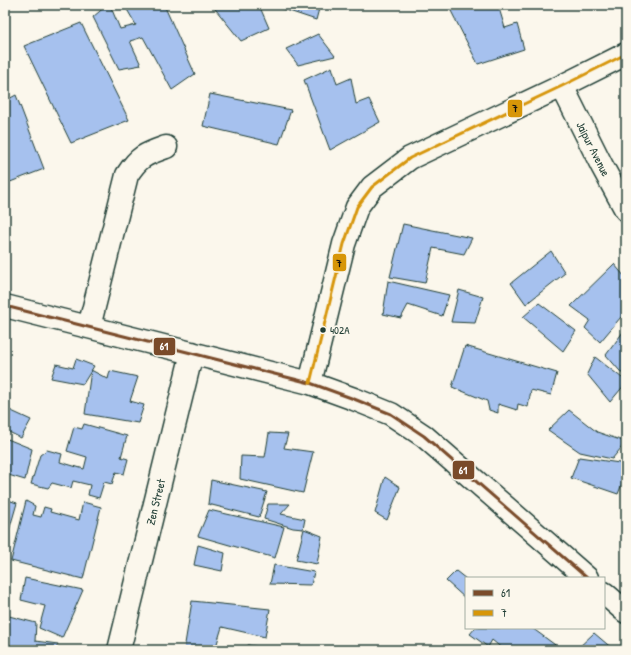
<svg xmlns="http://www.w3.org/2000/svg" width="631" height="655" font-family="'Patrick Hand',sans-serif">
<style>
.building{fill:#a6c1ee;stroke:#1f3d34}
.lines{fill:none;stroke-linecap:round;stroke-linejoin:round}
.street-casing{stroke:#1f3d34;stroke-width:25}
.street{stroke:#fbf7ec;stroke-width:22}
.bus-1-casing{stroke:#fbf7ec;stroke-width:6}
.bus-2-casing{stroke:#fbf7ec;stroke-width:6}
.bus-1{stroke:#7a4b2a;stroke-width:3}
.bus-2{stroke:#d79608;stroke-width:3}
.bus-dot{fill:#1f3d34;stroke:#fbf7ec;stroke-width:1.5}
.labels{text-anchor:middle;stroke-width:3.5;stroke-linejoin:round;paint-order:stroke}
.bus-label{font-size:11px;fill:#1f3d34;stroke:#fbf7ec;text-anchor:start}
.street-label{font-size:12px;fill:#1f3d34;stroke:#fbf7ec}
.line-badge{stroke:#fbf7ec;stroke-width:1.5}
.badge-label{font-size:11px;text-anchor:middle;font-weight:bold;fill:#fff}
.pale-badge-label{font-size:11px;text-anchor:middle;font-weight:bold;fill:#111}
</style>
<rect width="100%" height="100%" fill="#fbf7ec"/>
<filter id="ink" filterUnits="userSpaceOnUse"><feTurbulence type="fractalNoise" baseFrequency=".025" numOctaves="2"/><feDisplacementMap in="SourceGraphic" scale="8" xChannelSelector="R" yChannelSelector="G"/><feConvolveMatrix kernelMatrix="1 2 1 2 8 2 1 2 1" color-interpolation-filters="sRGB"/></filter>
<g filter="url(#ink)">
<!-- building -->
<path class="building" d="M 107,5 L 110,5 L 120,29 L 136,25 L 125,6 L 164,5 L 195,74 L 172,90 L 143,37 L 130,41 L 141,65 L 119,69 L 93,17 Z
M 212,5 L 259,5 L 269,28 L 241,41 Z
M 271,5 L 320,5 L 316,20 Z
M 448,5 L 498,5 L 505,28 L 517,24 L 524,49 L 478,64 Z
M 81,23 L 129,120 L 71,143 L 24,46 Z
M 318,34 L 335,56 L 298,65 L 286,49 Z
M 332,67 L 337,84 L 351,78 L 356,104 L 369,99 L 380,122 L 330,150 L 304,80 Z
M 210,94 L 291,110 L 279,144 L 203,126 Z
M 16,95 L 44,169 L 5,184 L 5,101 Z
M 403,224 L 472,238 L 464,254 L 433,248 L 425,283 L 390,277 Z
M 551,251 L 565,273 L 526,304 L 511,283 Z
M 614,264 L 625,277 L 626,275 L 626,311 L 600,342 L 585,328 L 590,320 L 571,306 Z
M 388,281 L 449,295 L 442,316 L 408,305 L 401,318 L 383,314 Z
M 459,290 L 483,297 L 475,323 L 451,322 Z
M 539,303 L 576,331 L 563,351 L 523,317 Z
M 626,328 L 626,378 L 606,355 Z
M 465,346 L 557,373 L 551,395 L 531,390 L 528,407 L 518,404 L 517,410 L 498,404 L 498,413 L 489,410 L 487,401 L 452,387 Z
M 595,357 L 626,381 L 626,383 L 610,402 L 587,374 Z
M 76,359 L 94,366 L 83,384 L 51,378 L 56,364 L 73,368 Z
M 91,370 L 108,379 L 110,371 L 138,377 L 130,401 L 144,405 L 138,423 L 85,414 Z
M 5,408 L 31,420 L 21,438 L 5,430 Z
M 569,410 L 597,432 L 626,442 L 612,459 L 580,452 L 548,430 Z
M 84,424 L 127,436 L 121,457 L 128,459 L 124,474 L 116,472 L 112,484 L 104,482 L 99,498 L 88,495 L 90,485 L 73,481 L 71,488 L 52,483 L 48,488 L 31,484 L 40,455 L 47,450 L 62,454 L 60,462 L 84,469 L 87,457 L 67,451 L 74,427 L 82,429 Z
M 269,433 L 288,434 L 284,448 L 313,452 L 303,493 L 240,479 L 241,456 L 265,457 Z
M 5,438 L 32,449 L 25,480 L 5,474 Z
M 579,457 L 626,464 L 626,474 L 618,494 L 571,478 Z
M 385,477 L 400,487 L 387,520 L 375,513 Z
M 211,480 L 267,492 L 259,517 L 208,504 Z
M 5,499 L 17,503 L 8,534 L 5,533 Z
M 26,501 L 35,506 L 33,515 L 41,517 L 44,507 L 51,509 L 50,512 L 79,520 L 83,502 L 101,507 L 83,579 L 11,561 Z
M 268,504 L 290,504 L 281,514 L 305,519 L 303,529 L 293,528 L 264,519 Z
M 209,510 L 284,527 L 275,558 L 198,536 Z
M 304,529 L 322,536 L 317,564 L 296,560 Z
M 198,545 L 225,553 L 222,571 L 194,565 Z
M 274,565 L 314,572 L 311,585 L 270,584 Z
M 456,571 L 466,579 L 466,599 L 446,581 Z
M 25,578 L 83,590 L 62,638 L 39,628 L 45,606 L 21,600 Z
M 192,601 L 270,609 L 265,637 L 222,627 L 215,650 L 184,650 Z
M 5,615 L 36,623 L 35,641 L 58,644 L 56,650 L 13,650 L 5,648 Z
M 475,628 L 532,628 L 562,650 L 504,650 L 492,640 L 488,647 L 470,634 Z
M 594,633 L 614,650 L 576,650 Z
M 248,645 L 270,649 L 269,650 L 245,650 Z"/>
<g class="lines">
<defs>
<path id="street" d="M 562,86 L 602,166 L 626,210
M 5,306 L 310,383 L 354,399 L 391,414 L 424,436 L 587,578
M 89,327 L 127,175 C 139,156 146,154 166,147
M 310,383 L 344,244 L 357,207 L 372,187 L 410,158 L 562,86 L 626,54
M 604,593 L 626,612
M 119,650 L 192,353"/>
</defs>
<!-- street casing -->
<use href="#street" class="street-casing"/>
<!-- street -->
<use href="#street" class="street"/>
<defs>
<path id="bus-1" d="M 5,306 L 310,383 L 354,399 L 391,414 L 424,436 L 587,578"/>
<path id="bus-2" d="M 310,383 L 344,244 L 357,207 L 372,187 L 410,158 L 562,86 L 626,54"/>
</defs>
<!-- bus-1 casing -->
<use href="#bus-1" class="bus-1-casing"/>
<!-- bus-2 casing -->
<use href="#bus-2" class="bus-2-casing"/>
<!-- bus-1 -->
<use href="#bus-1" class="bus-1"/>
<!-- bus-2 -->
<use href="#bus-2" class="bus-2"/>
</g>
</g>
<!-- markers -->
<circle class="bus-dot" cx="323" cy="330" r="3.5"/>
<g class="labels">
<!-- bus labels -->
<g class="bus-label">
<text x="330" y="334">402A</text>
</g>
<!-- street labels -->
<g class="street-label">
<text transform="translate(593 149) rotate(63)" y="4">Jaipur Avenue</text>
<text transform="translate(156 502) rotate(-76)" y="4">Zen Street</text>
</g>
</g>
<g class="line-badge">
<rect x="507" y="99" width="16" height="19" rx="4" fill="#d79608"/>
<rect x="332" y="253" width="15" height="19" rx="4" fill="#d79608"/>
<rect x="153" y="337" width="23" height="19" rx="4" fill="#7a4b2a"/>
<rect x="452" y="460" width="23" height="20" rx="4" fill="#7a4b2a"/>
</g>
<g class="badge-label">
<text x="164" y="350">61</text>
<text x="463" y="474">61</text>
</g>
<g class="pale-badge-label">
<text x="515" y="112">7</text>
<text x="339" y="267">7</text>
</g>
<!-- margin -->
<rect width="631" height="655" fill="none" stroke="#fbf7ec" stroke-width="20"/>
<rect x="10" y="10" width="611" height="635" fill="none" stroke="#1f3d34" stroke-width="1.5" filter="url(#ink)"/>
<!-- legend -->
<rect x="465" y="577" width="140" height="52" fill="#fbf7ec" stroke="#a3ada2"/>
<rect x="473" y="590" width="20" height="6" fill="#7a4b2a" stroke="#a3ada2"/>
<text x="501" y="597" font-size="12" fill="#1f3d34">61</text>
<rect x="473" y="610" width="20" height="6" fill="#d79608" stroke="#a3ada2"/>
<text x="501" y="617" font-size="12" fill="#1f3d34">7</text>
</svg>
